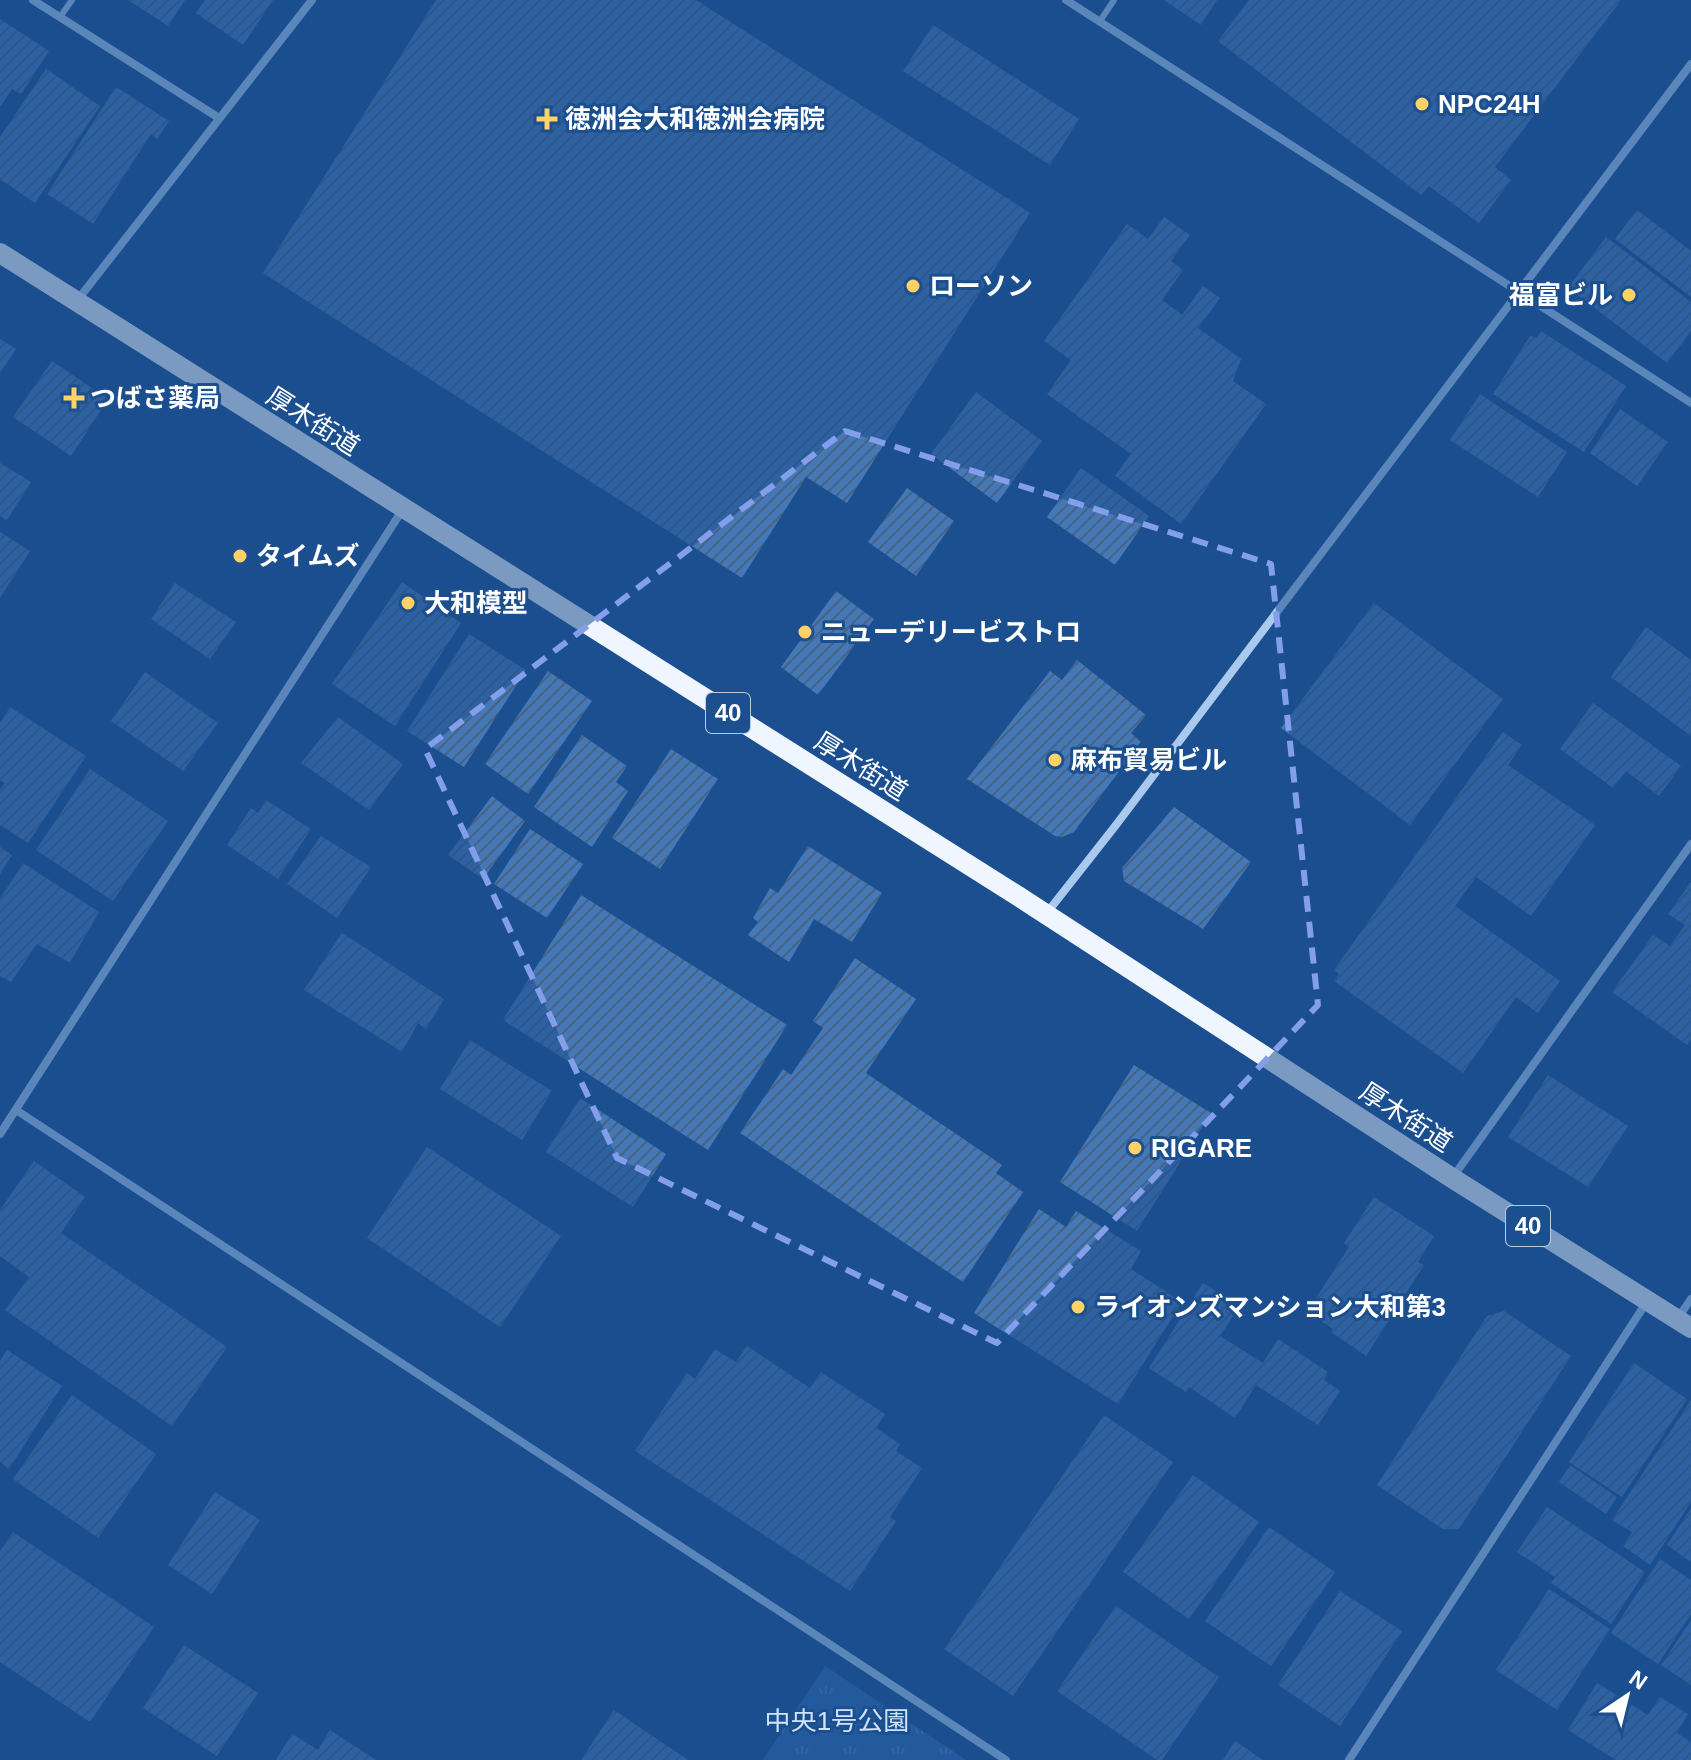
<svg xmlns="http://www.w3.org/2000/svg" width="1691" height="1760" font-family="Arial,'Noto Sans JP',sans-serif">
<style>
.grass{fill:url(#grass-tufts)}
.building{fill:url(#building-hatch)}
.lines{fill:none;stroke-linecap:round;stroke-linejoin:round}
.service{stroke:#a9c9ee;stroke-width:6}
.minor{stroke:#a9c9ee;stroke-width:8}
.primary{stroke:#f0f6ff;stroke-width:20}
.marked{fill:none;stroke:#839eea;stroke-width:6;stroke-dasharray:16 10;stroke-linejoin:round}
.poi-dot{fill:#ffd166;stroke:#1b4f8f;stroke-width:3}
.labels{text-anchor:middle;stroke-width:6;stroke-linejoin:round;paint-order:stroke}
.shield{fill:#1b4f8f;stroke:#bbcadd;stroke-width:2}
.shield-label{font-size:24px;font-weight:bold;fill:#fff}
.poi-label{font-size:26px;font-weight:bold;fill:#fff;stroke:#1b4f8f;text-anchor:start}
.street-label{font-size:26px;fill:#fff;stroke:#1b4f8f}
.park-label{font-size:26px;fill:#cfe3fa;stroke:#1b4f8f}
</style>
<defs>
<pattern id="grass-tufts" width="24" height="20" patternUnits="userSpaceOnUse" patternTransform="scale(2)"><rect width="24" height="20" fill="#2e69ad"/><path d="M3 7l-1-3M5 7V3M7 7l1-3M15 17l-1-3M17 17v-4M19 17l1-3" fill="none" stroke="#4d80b9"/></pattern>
<pattern id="building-hatch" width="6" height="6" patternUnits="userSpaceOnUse" patternTransform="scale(2)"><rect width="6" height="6" fill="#4478b7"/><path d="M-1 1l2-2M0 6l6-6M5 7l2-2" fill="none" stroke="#486282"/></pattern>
</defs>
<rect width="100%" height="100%" fill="#1b4f8f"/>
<!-- grass -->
<path class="grass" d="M 825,1666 L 966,1760 L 763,1760 Z"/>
<!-- building -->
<path class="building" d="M 128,0 L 185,0 L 168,26 Z
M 205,0 L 273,0 L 243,45 L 196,13 Z
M 436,0 L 696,0 L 1030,213 L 847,503 L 806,477 L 742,578 L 263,273 Z
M 1164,0 L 1217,0 L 1201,25 Z
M 1249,0 L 1621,0 L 1495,167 L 1511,180 L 1479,223 L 1429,186 L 1421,195 L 1218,41 Z
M 0,19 L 49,51 L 21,94 L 12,89 L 0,107 Z
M 933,25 L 1079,119 L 1050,165 L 903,71 Z
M 46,69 L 100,106 L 35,203 L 0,179 L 0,137 Z
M 116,87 L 169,121 L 157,139 L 151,134 L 93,224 L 47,194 Z
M 1637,210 L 1691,251 L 1691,297 L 1615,239 Z
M 1164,217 L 1190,235 L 1171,261 L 1183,270 L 1162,300 L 1182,315 L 1203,286 L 1220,298 L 1198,328 L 1241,359 L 1233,381 L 1266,404 L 1181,524 L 1115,476 L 1131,454 L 1047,394 L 1071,360 L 1044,341 L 1127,224 L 1148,239 Z
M 1606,237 L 1691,302 L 1691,331 L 1667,363 L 1568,288 Z
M 1541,331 L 1626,386 L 1584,452 L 1493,394 L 1530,336 L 1537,338 Z
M 0,339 L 16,349 L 0,373 Z
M 52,361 L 108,399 L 71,456 L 13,417 Z
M 976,392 L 1042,441 L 997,503 L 931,454 Z
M 1480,394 L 1567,452 L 1538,497 L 1450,440 Z
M 1620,409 L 1668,442 L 1637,486 L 1590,453 Z
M 0,463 L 31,482 L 7,520 L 0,516 Z
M 1081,468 L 1149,516 L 1115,565 L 1047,517 Z
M 907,488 L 954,521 L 916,576 L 868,542 Z
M 0,532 L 30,551 L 0,598 Z
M 402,582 L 461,623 L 395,726 L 332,684 Z
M 175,583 L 236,622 L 210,659 L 151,619 Z
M 836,591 L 874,619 L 818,695 L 781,667 Z
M 1374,603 L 1503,699 L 1410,825 L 1281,728 Z
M 1646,627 L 1691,660 L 1691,736 L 1611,677 Z
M 469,634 L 526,670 L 464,767 L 407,731 Z
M 1077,660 L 1146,715 L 1131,733 L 1141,742 L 1079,825 L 1074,832 L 1062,837 L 1055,836 L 967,779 L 1050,671 L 1062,680 Z
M 548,671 L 592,701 L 528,794 L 485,764 Z
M 145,672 L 218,723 L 183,771 L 111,721 Z
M 1593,703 L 1681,766 L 1659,796 L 1626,771 L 1613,788 L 1560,749 Z
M 10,707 L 86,756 L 28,843 L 0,825 L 0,790 L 5,783 L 0,780 L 0,723 Z
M 338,717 L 403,764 L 369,810 L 301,763 Z
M 1503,732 L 1522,745 L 1508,765 L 1595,825 L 1531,916 L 1476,877 L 1455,906 L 1560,981 L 1538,1013 L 1516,997 L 1463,1073 L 1334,981 L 1339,974 L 1334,970 Z
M 582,735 L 627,766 L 616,782 L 628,791 L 592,847 L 534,807 Z
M 671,749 L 718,779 L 660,869 L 612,838 Z
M 90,769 L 168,821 L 113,901 L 36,850 Z
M 492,796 L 525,821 L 483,879 L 448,855 Z
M 266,800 L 311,829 L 278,879 L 227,845 L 251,808 L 258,813 Z
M 1174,807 L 1251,862 L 1203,929 L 1124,881 L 1122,868 Z
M 530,829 L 583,864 L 547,918 L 494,884 Z
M 321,836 L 371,867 L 337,918 L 287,884 Z
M 808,846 L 882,893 L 852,942 L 814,919 L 789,962 L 748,935 L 758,922 L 753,918 L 770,888 L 778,893 Z
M 0,847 L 12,855 L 0,874 Z
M 23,863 L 99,912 L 70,963 L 37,944 L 11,982 L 0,976 L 0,899 Z
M 1691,882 L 1691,1039 L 1687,1045 L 1612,992 L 1653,935 L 1670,946 L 1685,925 L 1668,914 Z
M 581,895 L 787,1025 L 708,1150 L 503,1020 Z
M 342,933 L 444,999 L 426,1029 L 418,1023 L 402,1052 L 304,990 Z
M 855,958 L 916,999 L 866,1073 L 1002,1165 L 996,1173 L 1023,1192 L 963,1282 L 740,1133 L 783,1069 L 791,1075 L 823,1028 L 813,1021 Z
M 470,1040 L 552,1091 L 522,1140 L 440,1089 Z
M 1134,1065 L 1211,1113 L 1137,1231 L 1060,1182 Z
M 1548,1075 L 1628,1126 L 1588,1187 L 1508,1137 Z
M 580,1098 L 666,1154 L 633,1207 L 546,1152 Z
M 427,1147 L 561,1236 L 500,1327 L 367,1238 Z
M 34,1161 L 85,1197 L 61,1233 L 227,1347 L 172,1426 L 5,1310 L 29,1277 L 0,1256 L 0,1210 Z
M 1374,1197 L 1434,1236 L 1418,1262 L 1424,1265 L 1366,1356 L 1331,1332 L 1333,1329 L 1307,1312 L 1349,1247 L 1344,1243 Z
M 1039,1209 L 1066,1227 L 1076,1211 L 1141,1251 L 1131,1269 L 1182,1302 L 1118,1404 L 974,1313 Z
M 1203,1283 L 1239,1307 L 1220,1336 L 1263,1363 L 1278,1339 L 1328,1372 L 1324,1380 L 1340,1391 L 1318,1425 L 1256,1385 L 1235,1418 L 1189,1387 L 1186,1392 L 1149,1368 Z
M 1504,1311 L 1571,1356 L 1459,1529 L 1443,1529 L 1377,1485 L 1487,1316 Z
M 747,1346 L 810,1388 L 821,1372 L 885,1414 L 876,1428 L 900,1444 L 896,1451 L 922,1468 L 890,1517 L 896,1521 L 850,1591 L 635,1451 L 687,1373 L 695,1379 L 715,1349 L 736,1362 Z
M 7,1350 L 62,1386 L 9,1469 L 0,1462 L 0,1361 Z
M 1634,1363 L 1687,1399 L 1622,1497 L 1569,1462 Z
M 72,1395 L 156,1454 L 98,1538 L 13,1479 Z
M 1691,1400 L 1691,1502 L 1650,1565 L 1623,1546 L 1632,1532 L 1612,1520 Z
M 1104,1415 L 1173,1462 L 1013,1696 L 944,1649 Z
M 1570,1465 L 1617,1497 L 1606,1514 L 1559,1482 Z
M 1193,1475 L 1259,1522 L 1189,1619 L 1123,1572 Z
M 215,1492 L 260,1520 L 212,1594 L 168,1565 Z
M 1547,1507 L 1645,1572 L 1611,1624 L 1551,1583 L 1555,1577 L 1517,1552 Z
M 1691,1508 L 1691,1562 L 1667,1545 Z
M 1269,1527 L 1335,1572 L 1271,1666 L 1205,1621 Z
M 13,1532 L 154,1627 L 90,1722 L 0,1662 L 0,1551 Z
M 1660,1559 L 1691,1580 L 1691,1614 L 1658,1664 L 1611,1633 Z
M 1549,1589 L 1610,1629 L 1557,1710 L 1496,1670 Z
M 1340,1591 L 1402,1631 L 1340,1726 L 1278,1685 Z
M 1116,1606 L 1219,1677 L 1162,1760 L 1157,1760 L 1057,1691 Z
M 1691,1620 L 1691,1685 L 1661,1665 Z
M 184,1645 L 258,1693 L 217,1756 L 143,1708 Z
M 1597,1683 L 1648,1715 L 1660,1697 L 1688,1714 L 1677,1733 L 1691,1742 L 1691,1760 L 1616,1760 L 1568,1730 Z
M 614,1710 L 688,1760 L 581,1760 Z
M 330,1730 L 376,1760 L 276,1760 L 292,1734 L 318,1750 Z
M 1235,1741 L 1263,1760 L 1223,1760 Z"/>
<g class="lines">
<!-- service -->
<path class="service" d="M 60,17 L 72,0
M 1100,21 L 1114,0"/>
<!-- minor -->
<path class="minor" d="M 33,0 L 219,118
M 1066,0 L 1691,403
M 76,302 L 312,0
M 1046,914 L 1116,825 L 1691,64
M 16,1110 L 1006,1760
M 0,1134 L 403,509
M 1453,1177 L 1691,844
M 1678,1318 L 1691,1299
M 1349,1760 L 1646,1303"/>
<!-- primary -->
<path class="primary" d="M 0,253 L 1018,896 L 1452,1178 L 1691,1328"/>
</g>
<!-- marked area -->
<path d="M0 0H1691V1760H0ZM 845,431 L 1271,564 L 1318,1005 L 997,1343 L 617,1158 L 425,749 Z" fill="#1b4f8f" fill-opacity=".55" fill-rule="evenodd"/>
<path class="marked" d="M 845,431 L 1271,564 L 1318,1005 L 997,1343 L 617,1158 L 425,749 Z"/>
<!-- markers -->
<g class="poi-dot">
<circle cx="1422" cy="104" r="8"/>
<path d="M543 107h8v8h8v8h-8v8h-8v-8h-8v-8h8z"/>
<circle cx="913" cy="286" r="8"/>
<circle cx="1629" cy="295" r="8"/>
<path d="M70 386h8v8h8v8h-8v8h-8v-8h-8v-8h8z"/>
<circle cx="240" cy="556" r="8"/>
<circle cx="408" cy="603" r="8"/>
<circle cx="805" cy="632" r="8"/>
<circle cx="1055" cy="760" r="8"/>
<circle cx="1135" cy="1148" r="8"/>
<circle cx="1078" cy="1307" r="8"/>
</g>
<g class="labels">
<!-- shield labels -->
<g class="shield">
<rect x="706" y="693" width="44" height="40" rx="6"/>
<rect x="1506" y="1206" width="44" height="40" rx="6"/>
</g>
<g class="shield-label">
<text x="728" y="721">40</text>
<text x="1528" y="1234">40</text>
</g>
<!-- poi labels -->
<g class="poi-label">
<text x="1438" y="113">NPC24H</text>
<text x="565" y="128">徳洲会大和徳洲会病院</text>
<text x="929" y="295">ローソン</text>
<text x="1613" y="304" text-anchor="end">福富ビル</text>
<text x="90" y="407">つばさ薬局</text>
<text x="256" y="565">タイムズ</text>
<text x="424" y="612">大和模型</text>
<text x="821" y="641">ニューデリービストロ</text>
<text x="1071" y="769">麻布貿易ビル</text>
<text x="1151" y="1157">RIGARE</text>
<text x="1094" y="1316">ライオンズマンション大和第3</text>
</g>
<!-- street labels -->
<g class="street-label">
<text transform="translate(313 421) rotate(32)" y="9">厚木街道</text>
<text transform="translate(861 766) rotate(32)" y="9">厚木街道</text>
<text transform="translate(1406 1117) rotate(33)" y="9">厚木街道</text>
</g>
<!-- park labels -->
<g class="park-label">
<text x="837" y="1730">中央1号公園</text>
</g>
</g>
<!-- north arrow -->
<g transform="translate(1627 1696) rotate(35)" stroke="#1b4f8f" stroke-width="6" paint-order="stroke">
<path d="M0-6L14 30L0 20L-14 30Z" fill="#ffffff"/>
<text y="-12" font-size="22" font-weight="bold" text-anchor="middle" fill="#ffffff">N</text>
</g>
</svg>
